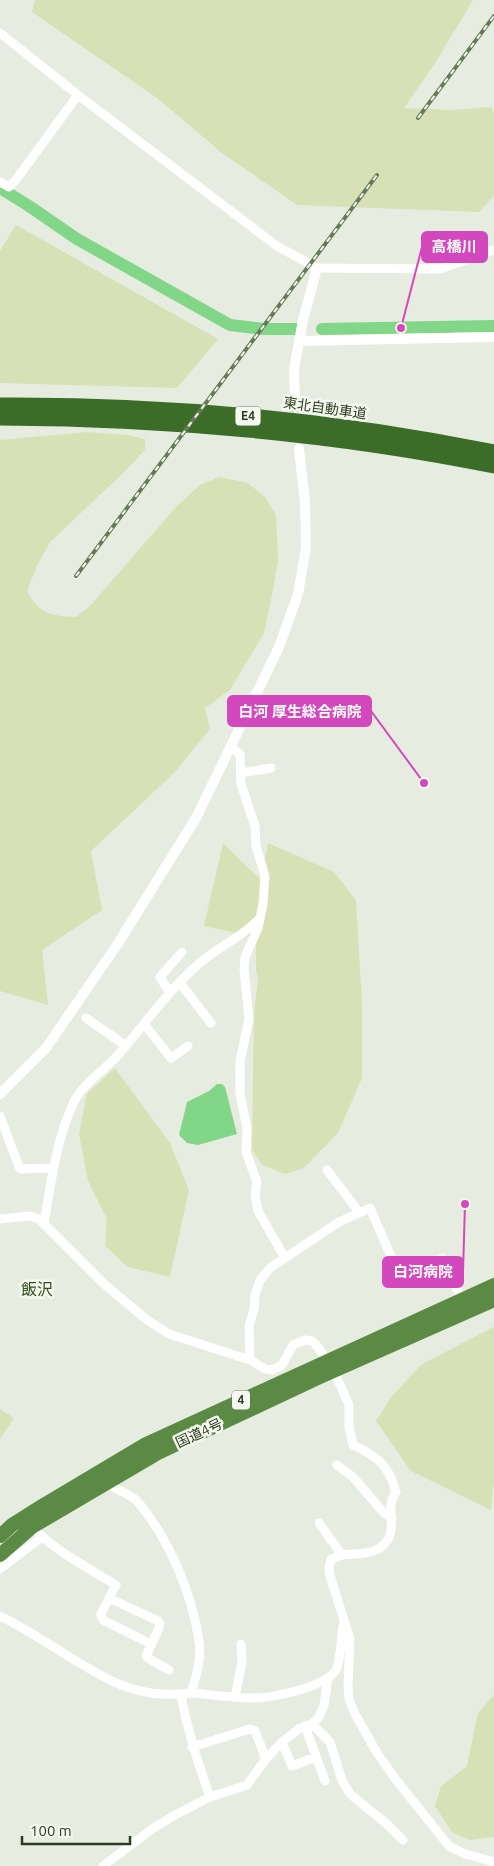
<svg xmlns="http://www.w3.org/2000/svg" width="494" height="1866" font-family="Ubuntu,'Noto Sans JP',sans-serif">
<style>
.green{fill:#d8e0b6}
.water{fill:#81d787}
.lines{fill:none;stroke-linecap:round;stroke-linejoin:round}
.river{stroke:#81d787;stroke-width:12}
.tertiary-tunnel{stroke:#c0c9b9;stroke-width:10;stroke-dasharray:10 5;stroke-linecap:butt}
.minor{stroke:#fff;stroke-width:9}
.tertiary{stroke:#fff;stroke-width:10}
.trunk{stroke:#5a8a44;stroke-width:14}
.motorway{stroke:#3c6d28;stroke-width:15}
.rail-casing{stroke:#657a59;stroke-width:4}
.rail{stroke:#f5f8f0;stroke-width:2;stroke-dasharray:5.5;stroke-linecap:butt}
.labels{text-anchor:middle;stroke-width:5;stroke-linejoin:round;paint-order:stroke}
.shield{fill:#f5f8f0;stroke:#67765e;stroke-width:1}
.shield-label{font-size:12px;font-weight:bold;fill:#2a3e1f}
.street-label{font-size:14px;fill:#2a3e1f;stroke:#f5f8f0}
.quarter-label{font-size:16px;fill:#2c5219;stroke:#f5f8f0}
.leader{fill:none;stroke:#d448bd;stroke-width:2}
.callout-dot{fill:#d448bd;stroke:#f5f8f0;stroke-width:2}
.callout{fill:#d448bd;stroke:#d448bd;stroke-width:2}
.callout-label{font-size:15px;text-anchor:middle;font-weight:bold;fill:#fff}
</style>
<rect width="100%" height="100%" fill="#e6ecdf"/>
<!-- green -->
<path class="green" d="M 35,0 L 473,0 L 435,63 L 404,108 L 453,110 L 491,107 L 494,113 L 494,196 L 479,212 L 297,205 L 222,153 L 157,98 L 32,12 Z
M 16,225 L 218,339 L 177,388 L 0,383 L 0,251 Z
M 87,432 L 126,435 L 145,439 L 145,450 L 121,475 L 50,542 L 37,566 L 27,591 C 39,614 51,616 76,617 L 90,606 L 176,507 L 200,485 L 219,477 L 248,483 L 266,498 L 276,515 L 278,560 L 273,590 L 264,633 L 230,690 L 205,708 L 210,729 L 174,773 L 91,851 L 102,910 L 42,950 L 48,1005 L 0,991 L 0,440 Z
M 223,843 L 261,880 L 268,843 L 334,872 L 356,900 L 362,1005 L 362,1078 L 338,1133 L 304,1168 L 285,1174 L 262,1165 L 252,1149 L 254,1014 L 258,980 L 256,969 L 256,937 L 204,926 Z
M 115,1068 L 170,1143 L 189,1190 L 170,1277 L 128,1267 L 105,1246 L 107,1219 L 88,1181 L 79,1134 L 87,1094 Z
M 494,1327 L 494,1480 L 491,1510 L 411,1471 L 376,1421 L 392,1396 L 422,1364 Z
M 0,1409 L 14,1418 L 0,1439 Z
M 494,1695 L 494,1837 L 470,1840 L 452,1832 L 435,1806 L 441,1786 L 467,1766 L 478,1713 Z"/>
<!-- water -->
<path class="water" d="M 217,1084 L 222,1084 L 225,1087 L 237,1134 L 198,1145 L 187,1143 L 179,1135 L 187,1102 L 209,1091 Z"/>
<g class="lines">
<!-- river -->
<path class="river" d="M 0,188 L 29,206 L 77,239 L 230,325 L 263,329 L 296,329
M 322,329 L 494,326"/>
<!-- tertiary-tunnel -->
<path class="tertiary-tunnel" d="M 295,402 L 297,426"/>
<!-- minor -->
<path class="minor" d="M 0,33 L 78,95 L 277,246 L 317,268 L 440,269 L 494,250
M 0,182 L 9,187 L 15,181 L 78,95
M 230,747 L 240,754 L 241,784 L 255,826 L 256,846 L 265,876 L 263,904 L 258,928 L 245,957 L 244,969 L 249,1019 L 240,1061 L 240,1094 L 247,1128 L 246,1152 L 257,1182 L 255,1195 L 258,1211 L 285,1258 L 271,1267 L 260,1280 L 255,1295 L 254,1309 L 249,1326 L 250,1360
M 241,773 L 271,768
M 180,983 L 211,1023
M 170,993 L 160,977 L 182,952
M 86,1018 L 125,1045
M 144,1024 L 171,1058 L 188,1046
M 0,1116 L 19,1167 L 21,1169 L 53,1168
M 327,1170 L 359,1212
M 0,1219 L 30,1216 L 39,1219 L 103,1283 L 147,1320 L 169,1334 L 250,1360 L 265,1369 L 273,1370 L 282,1365 L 293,1345 L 305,1340 L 312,1341 L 317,1346 L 334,1371 L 349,1405 L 349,1427 L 353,1445 C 377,1456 389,1465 396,1492 C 382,1510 405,1537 374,1551 C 363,1555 353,1553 342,1555 C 339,1556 334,1558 331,1559 L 329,1568 L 330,1576 L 350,1639 L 348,1685 L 349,1699 L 354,1712 L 377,1753 L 397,1781 L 449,1846 L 465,1854 L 494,1862
M 44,1224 C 51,1183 56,1140 74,1102 C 83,1083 104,1071 118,1055 C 145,1024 169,989 201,962 C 220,946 242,937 259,919
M 285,1258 L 339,1222 L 370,1208 L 400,1277 L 442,1258 L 462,1300
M 337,1465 L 353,1477 L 383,1512 L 392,1518
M 107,1482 C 117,1492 129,1492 138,1502 C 169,1539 192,1593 199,1641 C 202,1658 196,1677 191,1693
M 319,1523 L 342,1555
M 32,1527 C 55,1551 87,1567 116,1585 L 101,1614 L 103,1620 L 151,1644
M 0,1569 L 42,1537
M 109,1598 L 158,1621 L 160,1624 L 159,1628 L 146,1656 L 148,1658 L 169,1670
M 0,1616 C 39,1635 73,1662 112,1681 C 127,1688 147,1694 164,1694 C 174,1695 184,1693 194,1693 C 213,1695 232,1698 251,1698 C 272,1698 324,1688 336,1670 C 341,1661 341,1633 344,1621
M 181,1695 C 187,1730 198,1763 210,1797
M 235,1697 L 242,1662 L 241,1644
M 312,1724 L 330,1742 L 342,1780 L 350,1794 L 388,1825 L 403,1840
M 305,1726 L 325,1781
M 282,1742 L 292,1766 L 316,1757
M 192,1747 L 250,1729 L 255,1731 L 266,1759
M 103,1866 L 152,1829 L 175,1815 L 210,1797 L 247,1785 L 266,1759 L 282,1742 L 300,1728 L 312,1724 L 319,1717 L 324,1705 L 328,1678"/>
<!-- tertiary -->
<path class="tertiary" d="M 299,341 L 494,337
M 295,402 L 294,369 L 303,320 L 317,268
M 0,1094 L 46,1048 L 117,945 L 196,818 L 279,647 L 298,594 L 306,548 L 305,502 L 299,449"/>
<!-- trunk -->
<path class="trunk" d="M 0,1536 L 12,1525 L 42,1506 L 146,1444 L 494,1285
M 0,1555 L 32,1527 L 158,1453 L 320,1377 L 494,1300"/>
<!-- motorway -->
<path class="motorway" d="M 0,405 C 166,404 331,419 494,452
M 0,418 C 166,419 331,433 494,466"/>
<defs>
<path id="rail" d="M 418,118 L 494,16
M 76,576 L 377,175"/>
</defs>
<!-- rail casing -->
<use href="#rail" class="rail-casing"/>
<!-- rail -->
<use href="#rail" class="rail"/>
</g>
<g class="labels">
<!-- shield labels -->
<g class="shield">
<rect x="235.5" y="406.5" width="25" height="19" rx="4"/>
<rect x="232" y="1390.5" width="18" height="19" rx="4"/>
</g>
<g class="shield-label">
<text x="248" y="420">E4</text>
<text x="241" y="1404">4</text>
</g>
<!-- street labels -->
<g class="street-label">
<text transform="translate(325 408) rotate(8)" y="5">東北自動車道</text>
<text transform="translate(199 1433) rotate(-25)" y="5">国道4号</text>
</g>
<!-- quarter labels -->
<g class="quarter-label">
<text x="37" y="1295">飯沢</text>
</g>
</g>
<!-- callouts -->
<path class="leader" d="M401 328L422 247M424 783L371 711M465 1204L463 1272"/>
<g class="callout-dot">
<circle cx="401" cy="328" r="5"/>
<circle cx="424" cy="783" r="5"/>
<circle cx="465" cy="1204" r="5"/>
</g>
<g class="callout">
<rect x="422" y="232" width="65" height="30" rx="5"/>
<rect x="228" y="696" width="143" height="30" rx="5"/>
<rect x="383" y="1257" width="80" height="30" rx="5"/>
</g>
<g class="callout-label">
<text x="454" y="252">高橋川</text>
<text x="300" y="717">白河 厚生総合病院</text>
<text x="423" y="1277">白河病院</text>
</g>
<!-- scale -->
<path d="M22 1836v8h108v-8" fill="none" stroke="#2a3e1f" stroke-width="2.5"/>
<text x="30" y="1836" font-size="15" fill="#2a3e1f" stroke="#f5f8f0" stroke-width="4" paint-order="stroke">100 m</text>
</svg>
